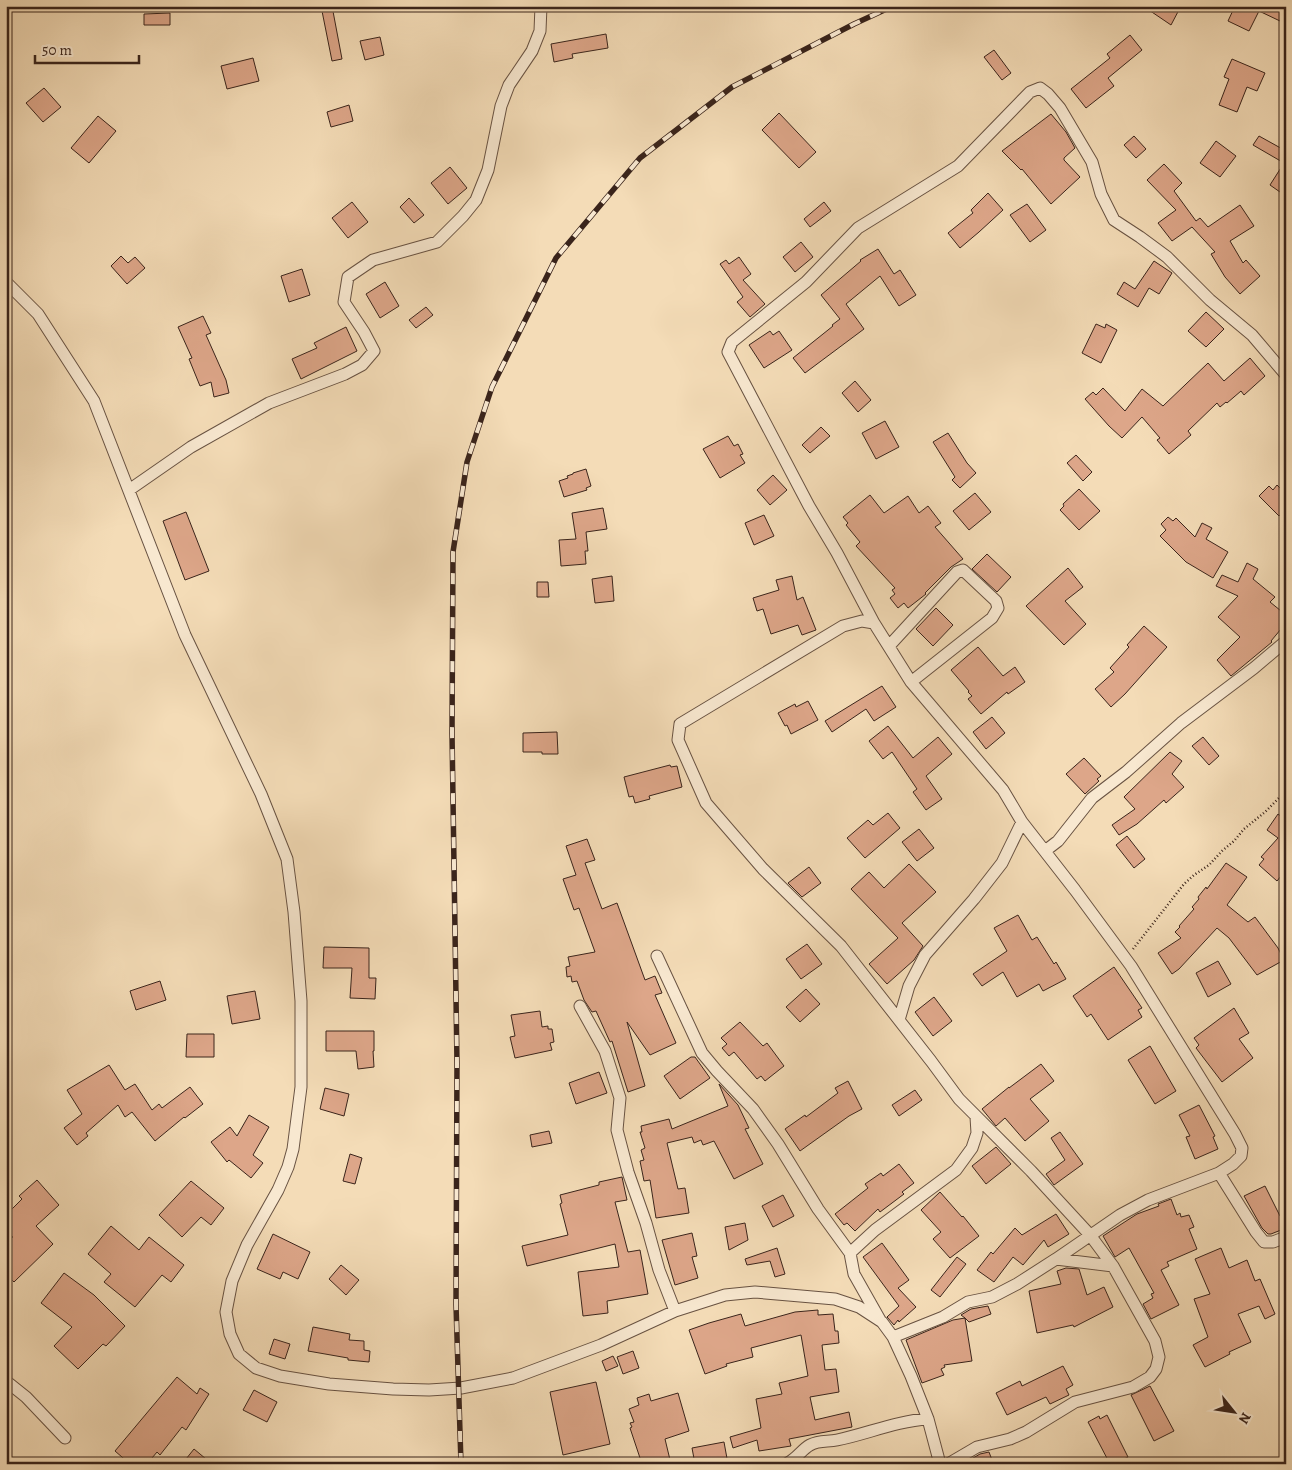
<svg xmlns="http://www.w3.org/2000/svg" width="1292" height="1470" font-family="Alegreya,serif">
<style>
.building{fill:#dda689;stroke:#3a241b}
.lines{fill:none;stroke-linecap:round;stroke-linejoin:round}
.street-casing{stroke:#685242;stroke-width:13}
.path{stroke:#3a241b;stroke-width:2.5;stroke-dasharray:1 2.5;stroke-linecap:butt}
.street{stroke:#f8e8d0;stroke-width:11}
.rail-casing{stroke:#3a241b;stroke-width:5.5}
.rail{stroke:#f8e8d0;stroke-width:4;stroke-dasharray:11;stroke-linecap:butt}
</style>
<rect width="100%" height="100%" fill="#f4dcb7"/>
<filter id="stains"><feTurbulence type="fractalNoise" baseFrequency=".004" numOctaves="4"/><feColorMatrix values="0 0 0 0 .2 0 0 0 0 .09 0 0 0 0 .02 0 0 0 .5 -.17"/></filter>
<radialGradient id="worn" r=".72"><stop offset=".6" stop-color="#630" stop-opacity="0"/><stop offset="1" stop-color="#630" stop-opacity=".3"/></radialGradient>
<!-- building -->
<path class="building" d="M 321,6 L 332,6 L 342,59 L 332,61 Z
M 1143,6 L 1181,6 L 1171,25 Z
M 1235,6 L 1286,6 L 1286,8 L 1280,21 L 1259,11 L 1249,31 L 1228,21 Z
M 170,13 L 170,25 L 144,25 L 144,14 Z
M 606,34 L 608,48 L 572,54 L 573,58 L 554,62 L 551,44 Z
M 1130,35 L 1142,50 L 1108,78 L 1114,86 L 1086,108 L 1071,89 L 1110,58 L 1107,54 Z
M 380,37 L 384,55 L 365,60 L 360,41 Z
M 994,50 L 1011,73 L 1002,80 L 984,57 Z
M 253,58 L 259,81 L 227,89 L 221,66 Z
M 1232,59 L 1265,73 L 1257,91 L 1247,87 L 1237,112 L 1219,105 L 1229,79 L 1224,77 Z
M 44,88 L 61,107 L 43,122 L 26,103 Z
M 349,105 L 353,121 L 331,127 L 327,112 Z
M 779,113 L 816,152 L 799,168 L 762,130 Z
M 1051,114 L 1066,132 L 1075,148 L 1064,158 L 1064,160 L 1080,177 L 1051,204 L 1022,169 L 1021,170 L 1002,151 Z
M 98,116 L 116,131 L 89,163 L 71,148 Z
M 1134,136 L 1146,149 L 1136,158 L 1124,145 Z
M 1259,136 L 1286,151 L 1286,192 L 1282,189 L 1280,192 L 1270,185 L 1284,163 L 1253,145 Z
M 1216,141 L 1236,156 L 1220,177 L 1200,163 Z
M 1164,164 L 1182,183 L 1174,191 L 1196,221 L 1200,218 L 1208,227 L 1240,205 L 1254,226 L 1230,241 L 1243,263 L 1246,260 L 1260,276 L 1240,294 L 1225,277 L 1211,254 L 1215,252 L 1192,227 L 1172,241 L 1158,223 L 1176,210 L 1147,180 Z
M 450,167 L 467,188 L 448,204 L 431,183 Z
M 988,193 L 1003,210 L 979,232 L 960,248 L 948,233 L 973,213 L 971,210 Z
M 409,198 L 424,215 L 414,223 L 400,207 Z
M 352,202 L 368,222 L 348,238 L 332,218 Z
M 824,202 L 831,211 L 810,227 L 804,219 Z
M 1027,204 L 1046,230 L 1030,242 L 1010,215 Z
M 801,242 L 813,257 L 795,272 L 783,257 Z
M 878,249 L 894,274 L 900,270 L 916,295 L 899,306 L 880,276 L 846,304 L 864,329 L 805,373 L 793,358 L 833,326 L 832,325 L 840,319 L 821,295 L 861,261 L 860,260 Z
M 121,256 L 128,263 L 135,257 L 145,268 L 127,284 L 111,266 Z
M 739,257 L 751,274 L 743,280 L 765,304 L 750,317 L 737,302 L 743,297 L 720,264 L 726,260 L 729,264 Z
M 1154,261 L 1172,273 L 1159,294 L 1149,288 L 1138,307 L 1117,294 L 1124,282 L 1135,289 Z
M 302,269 L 310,295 L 289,302 L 281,276 Z
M 385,282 L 399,306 L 380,318 L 366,294 Z
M 426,307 L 433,315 L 416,328 L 409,320 Z
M 1206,312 L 1224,329 L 1206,347 L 1188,331 Z
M 203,316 L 211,333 L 206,335 L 226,380 L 229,393 L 214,397 L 211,382 L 200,386 L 189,359 L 192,358 L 178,327 Z
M 1096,324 L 1105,328 L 1106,324 L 1117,330 L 1101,363 L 1082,353 Z
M 346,327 L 357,351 L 301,379 L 292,359 L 317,348 L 314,343 Z
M 770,331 L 773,335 L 779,331 L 792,350 L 764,368 L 749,345 Z
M 1250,358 L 1265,376 L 1244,395 L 1241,391 L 1227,403 L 1226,402 L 1220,407 L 1217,403 L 1188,431 L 1191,435 L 1169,454 L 1157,440 L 1160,438 L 1142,417 L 1122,438 L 1109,426 L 1085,399 L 1093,392 L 1096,395 L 1103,388 L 1125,411 L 1142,389 L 1163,406 L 1208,363 L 1224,381 Z
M 855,381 L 871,400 L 858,412 L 842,393 Z
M 885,421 L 899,447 L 876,459 L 862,433 Z
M 821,427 L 830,436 L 810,453 L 802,445 Z
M 948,433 L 967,463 L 976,473 L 960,488 L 952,480 L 955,477 L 933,442 Z
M 728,436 L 734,446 L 738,444 L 743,454 L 740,455 L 745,463 L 720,478 L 703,449 Z
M 1076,455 L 1092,472 L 1083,481 L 1067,463 Z
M 586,469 L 591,486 L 586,488 L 587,490 L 564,497 L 559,481 L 568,478 L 567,476 L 573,474 L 573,473 Z
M 773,475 L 787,490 L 770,505 L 757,490 Z
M 1277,485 L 1286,494 L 1286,510 L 1279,516 L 1259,496 L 1269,486 L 1273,490 Z
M 1079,489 L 1100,511 L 1079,530 L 1060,510 L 1064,506 L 1063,504 Z
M 975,493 L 991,512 L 969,530 L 953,511 Z
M 870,495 L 884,513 L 908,496 L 919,513 L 928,506 L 941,523 L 935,527 L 963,559 L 951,567 L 925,593 L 926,594 L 908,608 L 904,603 L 898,608 L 890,598 L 895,594 L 892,590 L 895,588 L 856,546 L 860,542 L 846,525 L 848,523 L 843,517 Z
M 603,508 L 607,529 L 586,532 L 588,551 L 585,551 L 586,564 L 561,566 L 559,540 L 576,539 L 572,513 Z
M 186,512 L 209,571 L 185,580 L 163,521 Z
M 764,515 L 774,536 L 754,545 L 745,523 Z
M 1168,517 L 1173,521 L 1176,518 L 1195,537 L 1202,523 L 1212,528 L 1206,539 L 1228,552 L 1213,578 L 1186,562 L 1160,536 L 1166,530 L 1161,524 Z
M 987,554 L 1011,577 L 997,592 L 972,569 Z
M 1247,563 L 1258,569 L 1253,579 L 1275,597 L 1270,602 L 1286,615 L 1286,623 L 1271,641 L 1272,642 L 1231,676 L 1217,660 L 1240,637 L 1218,617 L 1238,596 L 1216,586 L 1222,575 L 1238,582 Z
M 1068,568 L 1083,587 L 1065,601 L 1086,624 L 1064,645 L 1026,606 Z
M 612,576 L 614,601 L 595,603 L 592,579 Z
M 792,576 L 797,600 L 803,597 L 816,630 L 802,635 L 798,625 L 771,634 L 763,609 L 757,611 L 753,598 L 779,590 L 776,580 Z
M 537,582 L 548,582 L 549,597 L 537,597 Z
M 936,608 L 953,625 L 933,646 L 916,629 Z
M 1144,626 L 1167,647 L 1125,694 L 1111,707 L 1095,689 L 1114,672 L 1110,668 L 1129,647 L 1127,645 Z
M 978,647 L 1003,676 L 1015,667 L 1025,682 L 1008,694 L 1007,692 L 981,714 L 968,699 L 972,696 L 968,692 L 969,691 L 951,670 Z
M 882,686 L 896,707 L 874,721 L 866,709 L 832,732 L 825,721 Z
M 808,701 L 818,720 L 791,734 L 787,725 L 785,726 L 778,713 L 795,704 L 796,707 Z
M 992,717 L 1005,733 L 986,749 L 973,732 Z
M 888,726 L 913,758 L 938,737 L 952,754 L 926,776 L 942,799 L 926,810 L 913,792 L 917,789 L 892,752 L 883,759 L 869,741 Z
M 557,732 L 558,754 L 542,754 L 542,752 L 523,752 L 523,733 Z
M 1203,737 L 1219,756 L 1209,765 L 1192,746 Z
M 1170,752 L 1182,761 L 1172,774 L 1184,787 L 1166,803 L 1164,800 L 1137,824 L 1119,835 L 1112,825 L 1135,809 L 1124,797 Z
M 1084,758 L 1101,776 L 1097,779 L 1099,781 L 1085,794 L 1066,774 Z
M 670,765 L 671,767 L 677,766 L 682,787 L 649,796 L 650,799 L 635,803 L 633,796 L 629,797 L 624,777 Z
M 888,813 L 900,828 L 865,858 L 847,838 L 868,820 L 873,825 Z
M 1278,814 L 1286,820 L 1286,870 L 1277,881 L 1259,865 L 1264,859 L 1261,857 L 1278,838 L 1267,830 Z
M 919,829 L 934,848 L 917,861 L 902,842 Z
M 1127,836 L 1145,859 L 1134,868 L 1116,845 Z
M 587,839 L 595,860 L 585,863 L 602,909 L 617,903 L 645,980 L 655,976 L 662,993 L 655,995 L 676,1043 L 650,1055 L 627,1022 L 645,1086 L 628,1092 L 612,1041 L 610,1042 L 596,1011 L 592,1012 L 584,1000 L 577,981 L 572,982 L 571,976 L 567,977 L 566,967 L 570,966 L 568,957 L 595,952 L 579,908 L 574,910 L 563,879 L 576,875 L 566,846 Z
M 1226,863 L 1247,877 L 1227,905 L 1248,922 L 1255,917 L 1278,948 L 1284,960 L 1257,975 L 1229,938 L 1217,928 L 1179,969 L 1172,974 L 1158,953 L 1181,938 L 1175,932 L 1180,927 L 1179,926 L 1194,909 L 1192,907 L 1199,899 L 1198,897 L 1206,887 L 1207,889 Z
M 909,864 L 936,892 L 902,923 L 923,946 L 914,960 L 887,984 L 869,964 L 898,938 L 851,889 L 869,872 L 884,888 Z
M 809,867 L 821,883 L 802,897 L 788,883 Z
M 1018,915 L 1032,940 L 1037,937 L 1054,964 L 1056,962 L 1066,979 L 1043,991 L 1039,984 L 1017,997 L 1003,972 L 982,986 L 973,974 L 1007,951 L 994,928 Z
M 807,944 L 822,964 L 801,979 L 786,959 Z
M 324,947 L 369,948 L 369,978 L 376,978 L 375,999 L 350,998 L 352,968 L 323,968 Z
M 1218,961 L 1231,984 L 1208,997 L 1196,973 Z
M 1114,967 L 1142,1008 L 1138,1010 L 1142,1017 L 1108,1040 L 1091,1014 L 1087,1017 L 1073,996 Z
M 160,981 L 166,1000 L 136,1010 L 130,991 Z
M 806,989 L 820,1004 L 800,1022 L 786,1007 Z
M 255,991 L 260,1019 L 232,1024 L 227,996 Z
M 934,997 L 952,1021 L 933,1036 L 915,1012 Z
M 1234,1008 L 1249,1033 L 1239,1039 L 1253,1058 L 1222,1082 L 1196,1048 L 1199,1045 L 1194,1038 Z
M 540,1011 L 542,1027 L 548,1026 L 548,1029 L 552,1029 L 554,1042 L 550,1043 L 552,1050 L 515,1058 L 510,1037 L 515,1036 L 511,1015 Z
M 740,1022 L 763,1046 L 767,1043 L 784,1066 L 765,1081 L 761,1076 L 757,1079 L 734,1052 L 729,1056 L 722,1048 L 727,1044 L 721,1038 Z
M 326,1031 L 374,1031 L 374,1051 L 373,1051 L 374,1067 L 358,1069 L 356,1051 L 326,1051 Z
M 187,1034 L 214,1034 L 214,1057 L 186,1057 Z
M 1150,1046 L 1176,1091 L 1155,1104 L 1128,1060 Z
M 691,1057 L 695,1057 L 710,1078 L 680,1099 L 664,1076 Z
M 1041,1064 L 1054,1081 L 1030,1099 L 1049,1121 L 1025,1141 L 1005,1118 L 996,1126 L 982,1109 L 1009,1087 L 1009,1088 Z
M 109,1065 L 125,1090 L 135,1084 L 152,1110 L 159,1104 L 162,1108 L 190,1087 L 203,1104 L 185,1118 L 184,1117 L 155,1141 L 132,1112 L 125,1117 L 118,1105 L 86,1133 L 88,1136 L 77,1145 L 64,1128 L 82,1114 L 67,1090 Z
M 599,1072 L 607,1093 L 576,1104 L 569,1083 Z
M 848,1081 L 862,1109 L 849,1116 L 800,1151 L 785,1129 L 805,1115 L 806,1117 L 838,1093 L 835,1088 Z
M 719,1084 L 738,1105 L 749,1128 L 745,1129 L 763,1164 L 734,1179 L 714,1141 L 703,1145 L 701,1140 L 694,1143 L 692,1137 L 667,1143 L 678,1189 L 685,1188 L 689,1213 L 656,1218 L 650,1180 L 644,1181 L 640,1161 L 644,1160 L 641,1150 L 645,1148 L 640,1132 L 642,1132 L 641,1126 L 669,1119 L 672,1129 L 728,1106 Z
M 325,1088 L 349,1094 L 344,1116 L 320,1109 Z
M 915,1090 L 922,1100 L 899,1116 L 892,1105 Z
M 1199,1105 L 1215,1136 L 1213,1137 L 1218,1149 L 1195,1159 L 1186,1137 L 1190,1136 L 1179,1115 Z
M 249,1115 L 269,1127 L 253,1155 L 263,1163 L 251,1178 L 229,1160 L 227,1162 L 211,1142 L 230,1127 L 237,1136 Z
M 549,1131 L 552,1143 L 532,1147 L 530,1135 Z
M 1060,1132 L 1083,1164 L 1054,1185 L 1046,1174 L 1065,1160 L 1051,1138 Z
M 996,1147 L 1011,1164 L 986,1184 L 972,1166 Z
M 350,1154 L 362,1158 L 355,1184 L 343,1181 Z
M 899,1164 L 914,1183 L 902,1192 L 904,1194 L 880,1212 L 878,1209 L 855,1231 L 847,1223 L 844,1225 L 835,1214 L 868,1188 L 865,1184 L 881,1173 L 883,1176 Z
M 622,1177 L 627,1200 L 615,1202 L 628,1252 L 640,1250 L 648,1294 L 607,1301 L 608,1313 L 583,1316 L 578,1272 L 619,1267 L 615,1244 L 527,1266 L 522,1246 L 568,1235 L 560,1204 L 562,1203 L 560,1195 L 599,1185 L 599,1182 Z
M 37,1180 L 59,1205 L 36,1226 L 53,1244 L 14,1282 L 6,1274 L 6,1244 L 13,1237 L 6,1230 L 6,1215 L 22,1199 L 19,1196 Z
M 191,1181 L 224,1208 L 211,1225 L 201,1217 L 182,1237 L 159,1215 Z
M 1265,1186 L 1280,1216 L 1282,1214 L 1286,1223 L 1286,1228 L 1271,1234 L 1268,1234 L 1262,1228 L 1244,1196 Z
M 940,1192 L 962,1217 L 963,1216 L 979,1236 L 950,1258 L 933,1239 L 941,1232 L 921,1210 Z
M 783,1195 L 794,1216 L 773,1227 L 762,1206 Z
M 1171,1199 L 1177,1215 L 1180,1213 L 1181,1217 L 1189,1215 L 1194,1227 L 1189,1229 L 1197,1249 L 1167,1262 L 1169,1266 L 1161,1270 L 1179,1305 L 1151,1319 L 1143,1304 L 1153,1298 L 1151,1294 L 1154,1293 L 1129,1248 L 1115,1257 L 1103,1236 L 1137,1214 L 1159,1206 L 1158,1204 Z
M 1056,1214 L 1069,1234 L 1048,1247 L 1044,1240 L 1023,1265 L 1013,1257 L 994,1282 L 977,1270 L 991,1252 L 993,1254 L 1015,1228 L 1022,1235 Z
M 745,1223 L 748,1240 L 729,1250 L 725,1227 Z
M 111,1226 L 139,1250 L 149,1237 L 184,1265 L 171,1282 L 162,1275 L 135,1307 L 104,1282 L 111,1274 L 88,1254 Z
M 692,1233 L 697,1256 L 692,1257 L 698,1278 L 675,1285 L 662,1240 Z
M 273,1234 L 310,1252 L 298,1279 L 283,1272 L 280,1279 L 257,1269 Z
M 882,1243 L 909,1280 L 898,1288 L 916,1307 L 899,1322 L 898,1320 L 894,1325 L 887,1317 L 899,1306 L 863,1257 Z
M 777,1248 L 785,1274 L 775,1277 L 770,1261 L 747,1265 L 745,1259 Z
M 1221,1248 L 1229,1268 L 1247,1260 L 1255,1281 L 1260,1279 L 1275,1314 L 1265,1319 L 1259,1306 L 1238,1314 L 1251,1342 L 1229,1352 L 1230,1354 L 1205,1367 L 1193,1345 L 1208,1337 L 1194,1299 L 1210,1294 L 1195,1259 Z
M 957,1257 L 966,1264 L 940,1297 L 931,1290 Z
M 341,1265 L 359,1280 L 346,1295 L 329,1279 Z
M 1066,1268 L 1079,1269 L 1087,1295 L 1104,1287 L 1113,1307 L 1074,1327 L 1073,1325 L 1037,1333 L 1029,1291 L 1061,1284 L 1057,1271 Z
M 64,1273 L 94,1295 L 125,1326 L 106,1346 L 103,1344 L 78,1369 L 54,1346 L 72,1327 L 41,1303 Z
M 988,1306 L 991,1314 L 969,1322 L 965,1318 L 972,1361 L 944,1365 L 945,1367 L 941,1369 L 944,1375 L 922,1383 L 906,1340 L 953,1320 L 965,1318 L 961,1315 L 971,1309 Z
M 818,1310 L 818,1315 L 833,1314 L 835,1331 L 838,1331 L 839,1343 L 822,1345 L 825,1370 L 836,1369 L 839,1392 L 810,1397 L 815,1420 L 849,1412 L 852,1427 L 789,1439 L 791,1446 L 759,1451 L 757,1440 L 733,1448 L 730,1437 L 761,1428 L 756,1399 L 782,1394 L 779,1383 L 808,1376 L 801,1335 L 751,1348 L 753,1357 L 726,1364 L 727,1366 L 705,1374 L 689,1330 L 709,1323 L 741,1314 L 745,1326 L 795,1312 Z
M 313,1327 L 350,1334 L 349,1340 L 364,1341 L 364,1350 L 370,1351 L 369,1362 L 348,1360 L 348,1358 L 308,1351 Z
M 274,1339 L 290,1344 L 285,1359 L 269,1354 Z
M 633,1351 L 639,1368 L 623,1374 L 617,1357 Z
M 613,1356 L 618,1366 L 606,1371 L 602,1361 Z
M 1063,1366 L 1073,1385 L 1066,1389 L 1069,1395 L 1050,1404 L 1046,1397 L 1007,1415 L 996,1393 L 1020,1381 L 1022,1386 Z
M 177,1377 L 197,1394 L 200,1388 L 209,1394 L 186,1430 L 182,1427 L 160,1455 L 157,1452 L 147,1464 L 130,1464 L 115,1451 Z
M 596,1382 L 610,1444 L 563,1455 L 550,1392 Z
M 1150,1386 L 1174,1431 L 1154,1441 L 1131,1395 Z
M 254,1390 L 277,1402 L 267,1422 L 243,1410 Z
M 678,1393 L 689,1431 L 665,1439 L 671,1464 L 642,1464 L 630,1428 L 632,1427 L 630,1423 L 634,1422 L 629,1409 L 639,1405 L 637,1398 L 649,1394 L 651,1401 Z
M 1107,1415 L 1128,1457 L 1114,1464 L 1110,1464 L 1088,1422 L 1099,1416 L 1100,1419 Z
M 724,1442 L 728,1464 L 695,1464 L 692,1448 Z
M 194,1449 L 212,1464 L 182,1464 Z
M 989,1452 L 992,1460 L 982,1464 L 963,1464 L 980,1454 Z"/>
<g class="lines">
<defs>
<path id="street" d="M 6,282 L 38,314 L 94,401 L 185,635 L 261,794 L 287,859 L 294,912 L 301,1001 L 301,1087 L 293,1149 L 288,1167 L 278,1190 L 247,1245 L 232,1281 L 226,1312 L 230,1334 L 239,1354 L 256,1368 L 280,1376 L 329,1384 L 393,1389 L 429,1390 L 461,1388 L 513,1378 L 601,1345 L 675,1311 L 725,1295 L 755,1292 L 835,1299 L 859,1307 L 882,1322 L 893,1337 L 911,1376 L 928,1419 L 940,1464
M 129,490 L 191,447 L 269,403 L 345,374 L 362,365 L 374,351 L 364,332 L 344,302 L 348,277 L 373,260 L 437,242 L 463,216 L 476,200 L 488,170 L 501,106 L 509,85 L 532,51 L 540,31 L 541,6
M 874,623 L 837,553 L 809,506 L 728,352 L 732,342 L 806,282 L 858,228 L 958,166 L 1030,92 L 1040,88 L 1048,94 L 1060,108 L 1092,162 L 1101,194 L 1114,220 L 1140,237 L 1167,257 L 1210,300 L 1252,335 L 1286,375
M 889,646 L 957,572 L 963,570 L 996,601 L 998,608 L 992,618 L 911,682
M 1045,851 L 1058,841 L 1092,798 L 1126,772 L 1181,723 L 1254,668 L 1286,641
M 657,956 L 702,1053 L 717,1071 L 753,1109 L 778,1144 L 818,1209 L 850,1253 L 854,1274 L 880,1320
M 580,1006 L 605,1051 L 620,1098 L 617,1130 L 628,1172 L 646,1223 L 659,1270 L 675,1311
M 899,1020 L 909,986 L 925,955 L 974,899 L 1002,863 L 1022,822
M 850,1253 L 875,1230 L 956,1170 L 972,1148 L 977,1133 L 976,1117
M 1056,1259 L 1113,1266
M 893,1337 L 943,1317 L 968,1302 L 992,1297 L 1017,1284 L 1056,1259 L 1120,1215 L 1148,1200 L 1219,1173 L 1256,1232 L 1264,1242 L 1273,1242 L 1286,1237
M 6,1381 L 26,1397 L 65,1438
M 786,1464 C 798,1458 801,1450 810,1445 C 819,1440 828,1442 837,1440 C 867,1434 896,1421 928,1419
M 948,1464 L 977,1447 L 1010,1439 L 1026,1432 L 1075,1402 L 1133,1387 L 1150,1377 L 1156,1369 L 1159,1357 L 1155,1341 L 1113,1266 L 1090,1235 L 1031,1171 L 959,1099 L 931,1061 L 841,946 L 763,869 L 706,803 L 678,740 L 680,724 L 843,626 L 862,621 L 874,623 L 911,682 L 1003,790 L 1022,822 L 1075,890 L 1131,966 L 1235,1134 L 1242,1148 L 1241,1156 L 1233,1164 L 1219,1173"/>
</defs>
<!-- street casing -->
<use href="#street" class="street-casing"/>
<!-- path -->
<path class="path" d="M 1133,949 L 1184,884 L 1194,875 L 1209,865 L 1222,851 L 1234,841 L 1244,829 L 1265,812 L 1286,791"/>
<!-- street -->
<use href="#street" class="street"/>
<defs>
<path id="rail" d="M 461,1464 L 456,1305 L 457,1063 L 452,733 L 453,552 L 467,462 L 492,387 L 556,258 L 640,158 L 732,87 L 854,24 L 893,6"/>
</defs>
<!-- rail casing -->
<use href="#rail" class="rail-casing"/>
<!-- rail -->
<use href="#rail" class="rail"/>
</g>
<!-- margin -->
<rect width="1292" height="1470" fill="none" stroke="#f4dcb7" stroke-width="25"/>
<rect x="8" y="8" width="1277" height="1455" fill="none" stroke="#3a241b" stroke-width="2.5"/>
<rect x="12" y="12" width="1267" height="1445" fill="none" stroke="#3a241b"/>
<!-- north arrow -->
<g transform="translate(1234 1412) rotate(120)" stroke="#f8e8d0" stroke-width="4" paint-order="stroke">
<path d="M0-4L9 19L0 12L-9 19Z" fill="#3a241b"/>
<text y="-8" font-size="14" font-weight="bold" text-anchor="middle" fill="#3a241b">N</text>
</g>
<!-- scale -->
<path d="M35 55v8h104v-8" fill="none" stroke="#3a241b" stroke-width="2.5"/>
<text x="42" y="55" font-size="15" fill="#3a241b" stroke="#f8e8d0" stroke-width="4" paint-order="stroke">50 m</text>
<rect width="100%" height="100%" filter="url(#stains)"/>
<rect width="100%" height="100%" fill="url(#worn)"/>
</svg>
